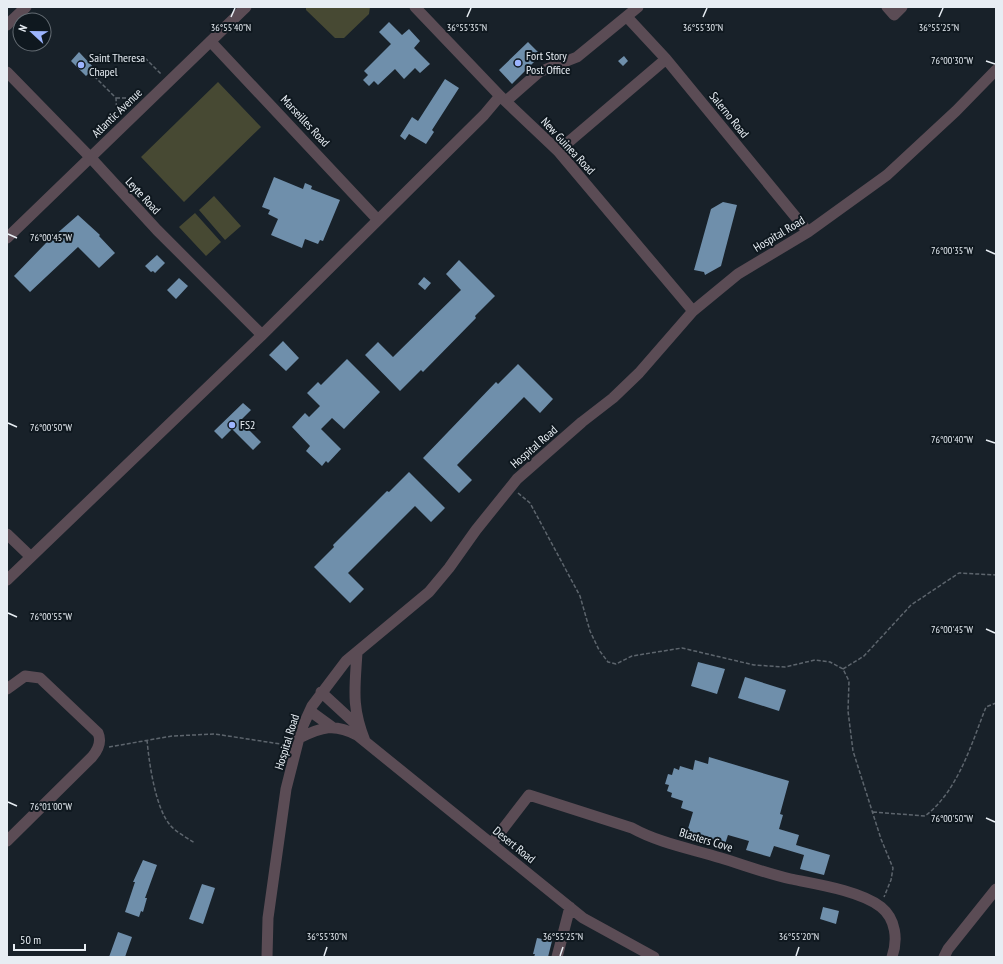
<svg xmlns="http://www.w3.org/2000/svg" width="1003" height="964" font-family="'PT Sans Narrow',sans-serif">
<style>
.green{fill:#474933}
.building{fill:#6f8fab}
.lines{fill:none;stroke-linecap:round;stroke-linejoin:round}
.path{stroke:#5d656d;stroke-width:1.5;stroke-dasharray:4 2;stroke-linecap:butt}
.minor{stroke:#5b4c55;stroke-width:11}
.ticks{fill:none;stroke:#e7edf3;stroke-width:1.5}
.poi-dot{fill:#9cb4fd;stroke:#0f181f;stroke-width:1.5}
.labels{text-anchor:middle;stroke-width:4;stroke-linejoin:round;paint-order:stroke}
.poi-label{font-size:12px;fill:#e7edf3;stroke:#0f181f;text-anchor:start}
.street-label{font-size:12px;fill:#e7edf3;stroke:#0f181f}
.ticks-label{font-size:10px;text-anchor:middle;fill:#e7edf3;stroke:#0f181f;stroke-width:4;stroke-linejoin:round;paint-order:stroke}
</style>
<rect width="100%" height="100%" fill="#182129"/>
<!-- green -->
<path class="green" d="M 306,7 L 370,7 L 369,14 L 344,38 L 335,38 L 306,10 Z
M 218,82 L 261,127 L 184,202 L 141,157 Z
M 214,196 L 241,226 L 225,240 L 199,210 Z
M 195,213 L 221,242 L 206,256 L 179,227 Z"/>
<!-- building -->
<path class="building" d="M 389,22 L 402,35 L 409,29 L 420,41 L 414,48 L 430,64 L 420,73 L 415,68 L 404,79 L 395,69 L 378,85 L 374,81 L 369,86 L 363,80 L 368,75 L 364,71 L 391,44 L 379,32 Z
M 528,42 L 541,55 L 512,84 L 499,70 Z
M 79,52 L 94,68 L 86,76 L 71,61 Z
M 624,56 L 628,61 L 623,66 L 618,61 Z
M 445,79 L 459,88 L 432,130 L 434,132 L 426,144 L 409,134 L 405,140 L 400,136 L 412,117 L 418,121 Z
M 274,177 L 303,189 L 305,183 L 312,186 L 311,189 L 340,200 L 323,241 L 320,240 L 318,244 L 305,239 L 302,248 L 271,235 L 278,219 L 268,214 L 270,210 L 262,207 Z
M 723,202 L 737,205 L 721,266 L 705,275 L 704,272 L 694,270 L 711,209 Z
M 78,215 L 100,235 L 99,236 L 115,253 L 99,268 L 78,247 L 30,292 L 14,276 L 46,243 Z
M 157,255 L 165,263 L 155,273 L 153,271 L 151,272 L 145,266 Z
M 459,260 L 495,296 L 475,316 L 476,318 L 423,372 L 421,370 L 400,391 L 365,355 L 378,342 L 393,357 L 461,290 L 446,274 Z
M 424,277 L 431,283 L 425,290 L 418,284 Z
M 179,278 L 188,286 L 176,299 L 167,290 Z
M 283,341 L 299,358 L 286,371 L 269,355 Z
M 347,359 L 380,392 L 344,429 L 332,418 L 321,429 L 341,449 L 328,463 L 326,461 L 322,466 L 306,451 L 310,446 L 292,427 L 305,413 L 309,417 L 320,406 L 307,393 L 318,382 L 321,385 Z
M 518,364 L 553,399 L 540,413 L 524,397 L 457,465 L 472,480 L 459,493 L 423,458 L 496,382 L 498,384 Z
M 243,403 L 251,410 L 240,421 L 261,442 L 253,450 L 232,429 L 222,439 L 214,431 Z
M 409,472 L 445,508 L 431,522 L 415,506 L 348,573 L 364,589 L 350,603 L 314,567 L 334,547 L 333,545 L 387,491 L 389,492 Z
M 698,662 L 725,669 L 717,694 L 691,686 Z
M 745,677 L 786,690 L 779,711 L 738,698 Z
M 709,757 L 789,781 L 780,814 L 783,815 L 779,829 L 799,835 L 796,845 L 830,855 L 824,875 L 800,869 L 804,855 L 774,846 L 770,857 L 746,850 L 749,841 L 728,835 L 725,844 L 687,832 L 693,812 L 681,808 L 683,801 L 671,797 L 672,793 L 667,791 L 669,785 L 665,784 L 668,774 L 672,775 L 674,768 L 679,770 L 680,766 L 693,770 L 695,760 L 708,764 Z
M 143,860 L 157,865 L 145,898 L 147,898 L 143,912 L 141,911 L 139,917 L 125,912 L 135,882 L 133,882 Z
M 202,884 L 215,888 L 203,924 L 189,919 Z
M 823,907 L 839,911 L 836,924 L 820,919 Z
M 118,932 L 132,937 L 125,957 L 109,957 Z
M 537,938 L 552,941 L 548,957 L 534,957 L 535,954 L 533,954 Z"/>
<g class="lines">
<!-- path -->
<path class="path" d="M 145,58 L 162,75
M 90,72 L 116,98 L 117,117
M 116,98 L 131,98 L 135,101
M 518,493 L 530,503 L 580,596 L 590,631 L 599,650 L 608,662 L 616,664 L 632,656 L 682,648 L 754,665 L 785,667 L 815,660 L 830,662 L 843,669 L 849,681 L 848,711 L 853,751 L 881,839 L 893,868 L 891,880 L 884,897
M 843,669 L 864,656 L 911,605 L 959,573 L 996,575
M 147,740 C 149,762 155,807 170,825 C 176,832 187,838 195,843
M 109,747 L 172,736 L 215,734 L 287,745
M 873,812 L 925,816 C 958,791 971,745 986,707 L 996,703"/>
<!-- minor -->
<path class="minor" d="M 415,7 L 500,96 L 558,151 L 693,311
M 887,7 L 894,15 L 902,7
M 627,17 L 666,59 L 808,232
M 7,25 L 26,7
M 211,42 L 378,220
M 7,72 L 90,157 L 157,230 L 262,335
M 506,101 L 539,72 L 577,57 L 638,7
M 558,151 L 666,59
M 7,238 L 246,7
M 7,534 L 31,557
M 7,580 L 262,335 L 484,115 L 500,96
M 357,652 C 355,688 351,706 365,741
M 7,689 L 25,676 L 40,678 L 98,733 C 102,742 98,750 92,757 L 7,841
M 321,692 L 359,727
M 310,711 L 332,727
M 299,738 C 322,727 334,723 357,735 L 583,918 L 654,957
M 492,843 L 529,795 L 632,828 C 659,843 692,849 721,858 C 744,865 768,874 791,879 C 816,884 861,891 881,907 C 896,919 898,940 892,957
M 267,957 L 268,918 L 286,789 L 301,730 L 312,706 L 346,661 L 429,592 L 449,568 L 476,530 L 517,479 L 582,422 L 613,398 L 639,373 L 693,311 L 738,274 L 808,232 L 887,175 L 956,111 L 996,70
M 557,957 L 570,907
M 944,957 L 948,949 L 996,889"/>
</g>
<!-- ticks -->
<path class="ticks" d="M 231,17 L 235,8M 467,17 L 471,8M 703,17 L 707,8M 939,17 L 943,8M 986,61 L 995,64M 8,234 L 17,238M 986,250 L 995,254M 8,423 L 17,427M 986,440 L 995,443M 8,613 L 17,617M 986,629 L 995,633M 8,802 L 17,806M 986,818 L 995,822M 324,956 L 327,947M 560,956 L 563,947M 796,956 L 799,947"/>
<!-- markers -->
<g class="poi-dot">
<circle cx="518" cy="63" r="4"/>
<circle cx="81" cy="65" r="4"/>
<circle cx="232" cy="425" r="4"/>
</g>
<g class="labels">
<!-- poi labels -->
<g class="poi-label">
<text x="526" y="60">Fort Story<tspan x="526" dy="14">Post Office</tspan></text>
<text x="89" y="62">Saint Theresa<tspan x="89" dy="14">Chapel</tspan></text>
<text x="240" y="429">FS2</text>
</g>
<!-- street labels -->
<g class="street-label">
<text transform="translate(117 113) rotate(-44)" y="4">Atlantic Avenue</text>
<text transform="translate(729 115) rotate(51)" y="4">Salerno Road</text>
<text transform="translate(305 121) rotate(47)" y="4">Marseilles Road</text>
<text transform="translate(568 146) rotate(47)" y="4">New Guinea Road</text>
<text transform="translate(143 196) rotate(47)" y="4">Leyte Road</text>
<text transform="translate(779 234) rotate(-31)" y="4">Hospital Road</text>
<text transform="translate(534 447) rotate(-41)" y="4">Hospital Road</text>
<text transform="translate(287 742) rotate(-73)" y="4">Hospital Road</text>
<text transform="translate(706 840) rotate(17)" y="4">Blasters Cove</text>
<text transform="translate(514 845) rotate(39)" y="4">Desert Road</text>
</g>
</g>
<g class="ticks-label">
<text x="231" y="31">36°55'40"N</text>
<text x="467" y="31">36°55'35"N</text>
<text x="939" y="31">36°55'25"N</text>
<text x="703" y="31">36°55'30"N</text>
<text x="952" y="64">76°00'30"W</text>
<text x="51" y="241">76°00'45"W</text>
<text x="952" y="254">76°00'35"W</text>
<text x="51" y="431">76°00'50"W</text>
<text x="952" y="443">76°00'40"W</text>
<text x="51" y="620">76°00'55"W</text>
<text x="952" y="633">76°00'45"W</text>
<text x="51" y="810">76°01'00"W</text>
<text x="952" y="822">76°00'50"W</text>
<text x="327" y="940">36°55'30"N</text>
<text x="563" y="940">36°55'25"N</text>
<text x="799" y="940">36°55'20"N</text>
</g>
<!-- border -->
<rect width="1003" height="964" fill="none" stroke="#e7edf3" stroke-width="16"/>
<!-- north arrow -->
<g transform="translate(32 32) rotate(292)"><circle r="19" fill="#0f181f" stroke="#656d74"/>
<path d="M0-3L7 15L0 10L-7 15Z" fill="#9cb4fd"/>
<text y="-6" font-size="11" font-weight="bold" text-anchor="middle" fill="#e7edf3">N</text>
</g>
<!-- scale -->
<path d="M14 944v6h71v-6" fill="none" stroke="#e7edf3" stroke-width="2"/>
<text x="20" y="944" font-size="12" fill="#e7edf3" stroke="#0f181f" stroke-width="3" paint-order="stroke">50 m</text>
</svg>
